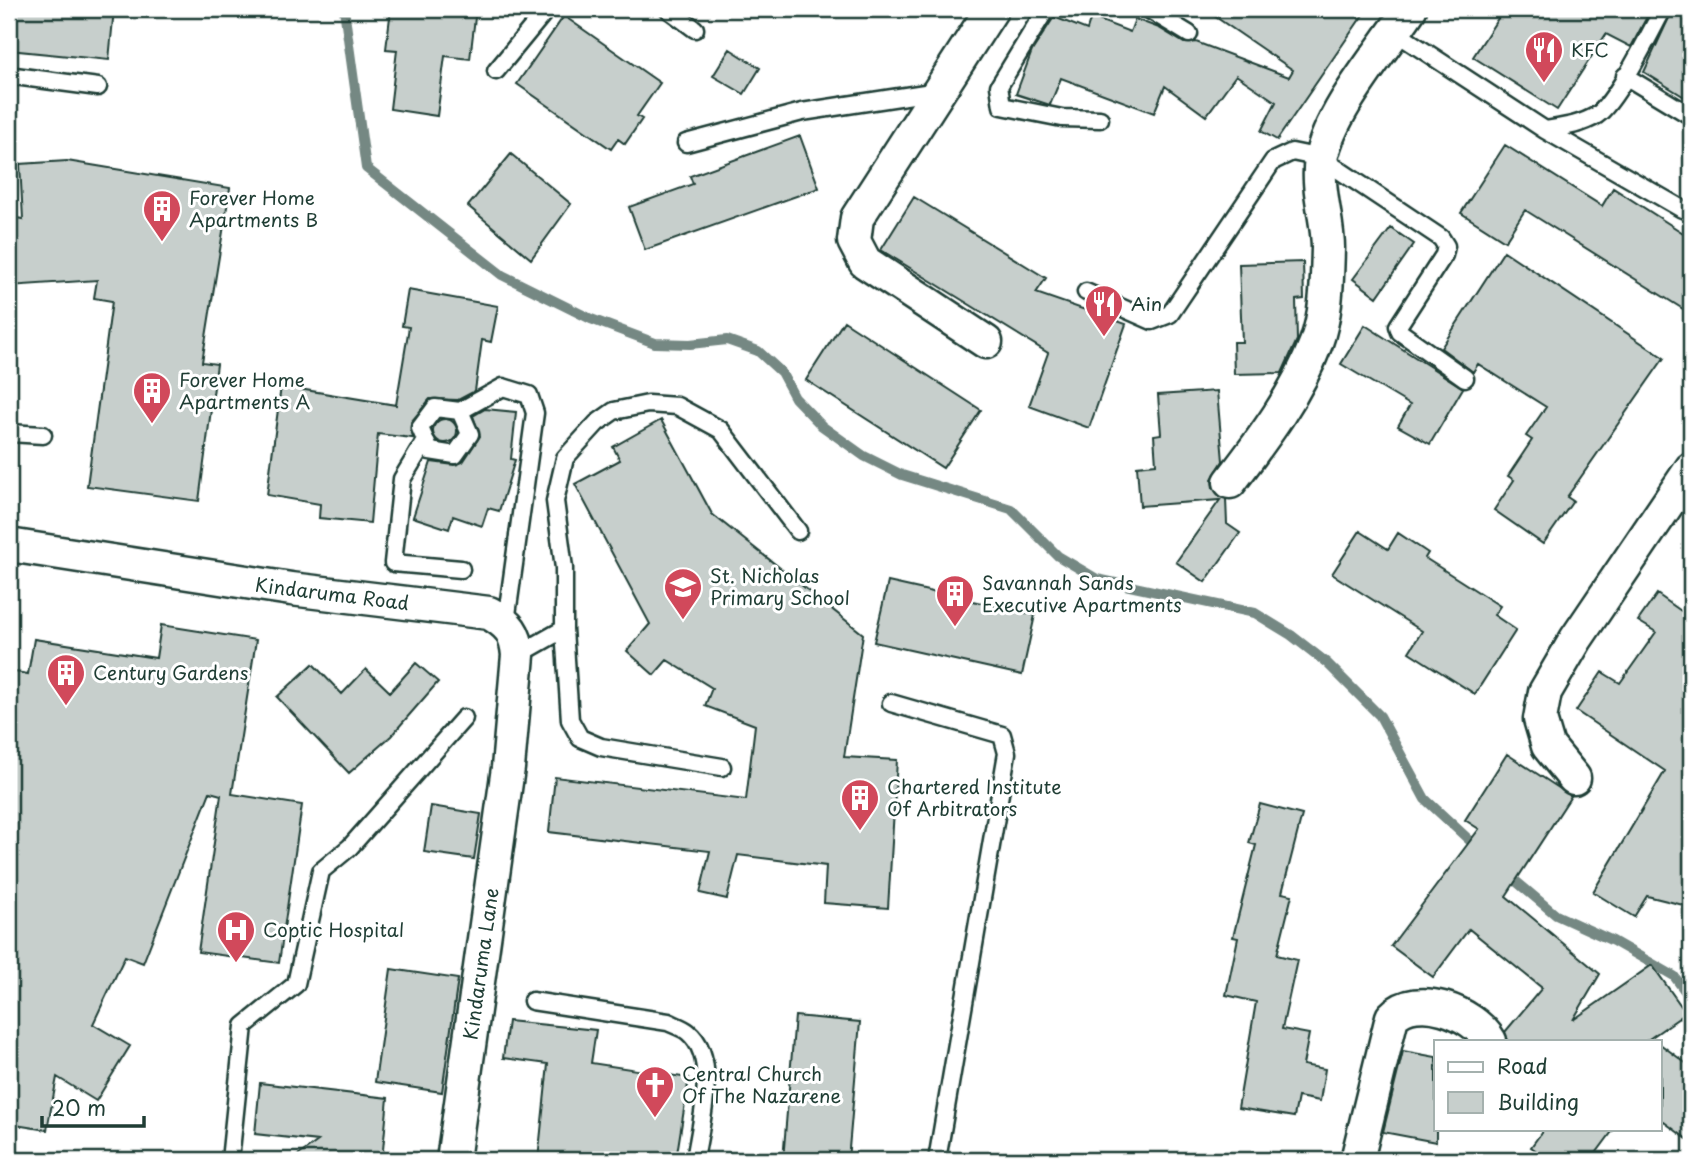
<svg xmlns="http://www.w3.org/2000/svg" width="1700" height="1169" font-family="'Playpen Sans',sans-serif">
<style>
.lines{fill:none;stroke-linecap:round;stroke-linejoin:round}
.stream{stroke:#758883;stroke-width:10}
.building{fill:#c7cfcc;stroke:#1f3d34;stroke-width:2}
.service-casing{stroke:#1f3d34;stroke-width:21}
.minor-casing{stroke:#1f3d34;stroke-width:37}
.service{stroke:#fff;stroke-width:16}
.minor{stroke:#fff;stroke-width:32}
.labels{text-anchor:middle;stroke-width:6;stroke-linejoin:round;paint-order:stroke}
.poi-label{font-size:19px;fill:#1f3d34;stroke:#fff;text-anchor:start}
.street-label{font-size:19px;fill:#1f3d34;stroke:#fff}
</style>
<rect width="100%" height="100%" fill="#fff"/>
<filter id="ink" filterUnits="userSpaceOnUse"><feTurbulence type="fractalNoise" baseFrequency=".0143" numOctaves="2"/><feDisplacementMap in="SourceGraphic" scale="14" xChannelSelector="R" yChannelSelector="G"/><feConvolveMatrix kernelMatrix="1 2 1 2 8 2 1 2 1" color-interpolation-filters="sRGB"/></filter>
<g filter="url(#ink)">
<g class="lines">
<!-- stream -->
<path class="stream" d="M 344,9 L 366,168 L 502,275 L 591,319 L 655,343 L 690,344 L 727,340 L 758,351 L 781,372 L 795,398 L 822,426 L 864,456 L 902,475 L 1011,509 L 1058,556 L 1097,579 L 1255,613 L 1291,635 L 1327,663 L 1380,716 L 1425,799 L 1480,850
M 1505,872 L 1556,915 L 1613,941 L 1674,976 L 1691,999"/>
</g>
<!-- building -->
<path class="building" d="M 9,9 L 114,9 L 109,60 L 9,50 Z
M 391,9 L 476,9 L 470,59 L 445,56 L 437,116 L 390,109 L 397,50 L 386,49 Z
M 1204,9 L 1367,9 L 1277,140 L 1261,131 L 1276,102 L 1236,75 L 1206,116 L 1165,86 L 1154,113 L 1061,78 L 1050,105 L 1016,94 L 1032,51 L 1054,17 L 1087,30 L 1091,17 L 1130,32 L 1135,19 L 1159,28 L 1184,43 L 1196,42 L 1289,77 L 1293,70 Z
M 1504,9 L 1651,9 L 1631,47 L 1606,34 L 1557,110 L 1473,57 Z
M 1673,9 L 1691,9 L 1691,101 L 1644,72 Z
M 564,16 L 660,83 L 637,116 L 642,119 L 625,144 L 618,139 L 611,149 L 517,84 Z
M 730,49 L 760,68 L 744,94 L 713,76 Z
M 800,136 L 819,188 L 645,250 L 629,207 L 693,184 L 690,176 Z
M 1505,145 L 1602,206 L 1613,188 L 1691,238 L 1691,314 L 1525,210 L 1505,241 L 1461,213 Z
M 511,154 L 571,204 L 531,259 L 468,206 Z
M 67,161 L 230,188 L 202,362 L 217,364 L 199,501 L 87,486 L 112,301 L 94,298 L 97,280 L 9,286 L 9,217 L 23,219 L 20,164 Z
M 914,197 L 1046,278 L 1036,293 L 1126,324 L 1089,428 L 1029,406 L 1048,353 L 881,250 Z
M 1391,228 L 1414,244 L 1377,297 L 1353,279 Z
M 1504,251 L 1664,358 L 1567,497 L 1573,501 L 1543,544 L 1494,510 L 1514,480 L 1508,476 L 1532,440 L 1526,436 L 1546,407 L 1478,364 L 1473,372 L 1441,348 Z
M 1303,262 L 1304,299 L 1296,300 L 1297,340 L 1282,373 L 1234,374 L 1233,342 L 1242,342 L 1239,264 Z
M 408,290 L 498,306 L 491,342 L 482,340 L 475,391 L 458,400 L 430,399 L 411,422 L 413,438 L 378,434 L 370,523 L 319,518 L 320,504 L 267,495 L 281,386 L 396,405 L 409,327 L 402,326 Z
M 844,321 L 981,410 L 943,468 L 806,380 Z
M 1365,325 L 1463,388 L 1430,444 L 1398,426 L 1410,405 L 1341,364 Z
M 1217,391 L 1223,461 L 1212,479 L 1213,488 L 1226,499 L 1227,524 L 1240,533 L 1205,582 L 1176,562 L 1220,500 L 1140,506 L 1137,466 L 1156,464 L 1154,435 L 1161,434 L 1158,395 Z
M 485,409 L 516,412 L 511,459 L 515,460 L 499,511 L 488,508 L 482,526 L 453,516 L 449,529 L 413,517 L 431,462 L 454,465 L 463,462 L 480,436 L 473,416 Z
M433 431a12 12 0 1 1 24 0a12 12 0 1 1-24 0Z
M 661,420 L 712,514 L 863,634 L 844,757 L 897,760 L 888,908 L 824,903 L 826,866 L 738,855 L 727,899 L 700,893 L 710,851 L 549,832 L 555,777 L 746,800 L 755,725 L 705,706 L 712,688 L 667,660 L 654,675 L 627,651 L 650,624 L 575,484 L 620,460 L 613,447 Z
M 1360,531 L 1388,549 L 1398,533 L 1428,553 L 1425,558 L 1500,606 L 1494,615 L 1516,630 L 1475,694 L 1409,652 L 1422,631 L 1332,574 Z
M 888,582 L 1035,615 L 1022,675 L 874,642 Z
M 1657,594 L 1691,618 L 1691,907 L 1647,896 L 1634,917 L 1593,892 L 1665,771 L 1576,711 L 1602,672 L 1620,683 L 1656,632 L 1638,621 Z
M 161,625 L 256,640 L 232,794 L 302,805 L 279,963 L 198,952 L 221,795 L 210,792 L 143,963 L 125,956 L 93,1024 L 130,1046 L 96,1101 L 57,1077 L 47,1130 L 9,1124 L 9,671 L 28,674 L 34,639 L 156,658 Z
M 416,663 L 438,682 L 391,736 L 349,773 L 277,697 L 313,664 L 342,694 L 366,669 L 390,692 Z
M 1507,754 L 1571,796 L 1506,896 L 1600,974 L 1573,1020 L 1652,965 L 1686,1013 L 1646,1041 L 1508,1041 L 1505,1032 L 1542,988 L 1469,929 L 1433,977 L 1391,946 L 1479,829 L 1465,820 Z
M 1260,804 L 1302,815 L 1282,893 L 1292,895 L 1277,955 L 1297,960 L 1282,1029 L 1309,1034 L 1303,1065 L 1325,1069 L 1320,1101 L 1298,1097 L 1294,1117 L 1238,1108 L 1256,1002 L 1226,995 L 1238,938 L 1233,937 L 1256,845 L 1249,843 Z
M 431,806 L 481,814 L 474,859 L 424,852 Z
M 391,969 L 458,979 L 442,1092 L 375,1082 Z
M 795,1016 L 860,1022 L 848,1160 L 783,1160 Z
M 508,1021 L 596,1030 L 591,1063 L 689,1078 L 676,1160 L 538,1160 L 548,1064 L 503,1058 Z
M 1660,1044 L 1691,1067 L 1691,1142 L 1660,1119 Z
M 1403,1051 L 1436,1057 L 1436,1142 L 1383,1132 Z
M 260,1083 L 388,1098 L 382,1160 L 292,1160 L 318,1141 L 255,1134 Z
M 1544,1129 L 1614,1129 L 1591,1160 L 1550,1160 L 1531,1147 Z"/>
<g class="lines">
<defs>
<path id="service" d="M 668,9 L 695,29
M 1046,9 L 999,86 L 1002,106 L 1062,118 L 1100,119
M 1148,9 L 1189,34
M 1395,32 L 1545,130 L 1682,209
M 496,71 L 547,9
M 1625,76 L 1691,116
M 9,80 L 15,76 L 98,87
M 1545,130 C 1563,127 1581,125 1597,115 C 1617,101 1650,33 1663,9
M 686,143 L 802,112 L 938,91
M 1086,292 L 1152,321 L 1170,314 L 1273,161 L 1292,152 L 1321,158 L 1441,238 L 1446,246 L 1444,255 L 1398,326 L 1400,332 L 1465,378
M 460,411 L 470,434 L 455,455 L 430,451 L 420,428 L 435,408 L 460,411 L 503,387 L 529,395 L 535,413 L 506,622
M 9,433 L 43,435
M 425,441 L 402,479 L 393,563 L 461,569
M 564,629 L 570,720 L 580,738 L 601,747 L 722,767
M 518,655 L 564,629 L 564,568 L 555,501 L 565,458 L 597,423 L 614,411 L 648,404 L 677,406 L 721,430 L 798,531
M 891,703 L 1002,735 L 1007,753 L 937,1160
M 532,1001 L 668,1022 C 674,1025 683,1028 688,1032 C 720,1058 700,1125 695,1160
M 230,1160 L 244,1026 L 296,984 L 321,871 L 350,847 L 464,718"/>
<path id="minor" d="M 986,342 L 865,262 L 854,241 L 857,218 L 992,9
M 1230,482 C 1263,439 1297,394 1316,343 C 1327,313 1327,280 1328,248 C 1328,219 1316,188 1321,159 C 1330,111 1383,50 1410,9
M 9,545 L 291,589 L 489,613 C 509,624 516,633 518,655 L 508,768 L 453,1160
M 1574,778 L 1548,746 L 1540,719 L 1545,692 L 1576,639 L 1691,469
M 1357,1160 L 1392,1017 C 1417,991 1473,1012 1490,1041"/>
</defs>
<!-- service casing -->
<use href="#service" class="service-casing"/>
<!-- minor casing -->
<use href="#minor" class="minor-casing"/>
<!-- service -->
<use href="#service" class="service"/>
<!-- minor -->
<use href="#minor" class="minor"/>
</g>
</g>
<!-- icons -->
<defs>
<symbol id="restaurant-pin" viewBox="-11 -11 22 30"><path d="M0 17L-7.5 6A9.5 9.5 0 1 1 7.5 6Z" fill="#d1495b" stroke="#fff"/><path d="M-5-6h1v4h1v-4h1v4h1v-4h1v5L-1.5 .5V6h-2V.5L-5-1ZM5-6V6H3V1.5H1.5Q1.5-4 5-6Z" fill="#fff"/></symbol>
<symbol id="building-pin" viewBox="-11 -11 22 30"><path d="M0 17L-7.5 6A9.5 9.5 0 1 1 7.5 6Z" fill="#d1495b" stroke="#fff"/><path d="M-4-6H4V6H1V3H-1V6H-4ZM-2.5-4.3h1.7v1.8h-1.7ZM.8-4.3h1.7v1.8H.8ZM-2.5-1h1.7V.8h-1.7ZM.8-1h1.7V.8H.8Z" fill="#fff"/></symbol>
<symbol id="school-pin" viewBox="-11 -11 22 30"><path d="M0 17L-7.5 6A9.5 9.5 0 1 1 7.5 6Z" fill="#d1495b" stroke="#fff"/><path d="M0-5L7-2L0 1L-7-2ZM-4 1L0 2.5L4 1V4Q0 6-4 4Z" fill="#fff"/></symbol>
<symbol id="hospital-pin" viewBox="-11 -11 22 30"><path d="M0 17L-7.5 6A9.5 9.5 0 1 1 7.5 6Z" fill="#d1495b" stroke="#fff"/><path d="M-5-5h3v3.5h4V-5h3V5h-3V1.5h-4V5h-3Z" fill="#fff"/></symbol>
<symbol id="church-pin" viewBox="-11 -11 22 30"><path d="M0 17L-7.5 6A9.5 9.5 0 1 1 7.5 6Z" fill="#d1495b" stroke="#fff"/><path d="M-1.2-6h2.4v3.5h3.3v2.4h-3.3V6h-2.4V-.1h-3.3v-2.4h3.3Z" fill="#fff"/></symbol>
</defs>
<g fill-rule="evenodd">
<use href="#restaurant-pin" x="1522" y="28" width="44" height="60"/>
<use href="#building-pin" x="140" y="187" width="44" height="60"/>
<use href="#restaurant-pin" x="1082" y="282" width="44" height="60"/>
<use href="#building-pin" x="130" y="369" width="44" height="60"/>
<use href="#school-pin" x="661" y="565" width="44" height="60"/>
<use href="#building-pin" x="933" y="572" width="44" height="60"/>
<use href="#building-pin" x="44" y="651" width="44" height="60"/>
<use href="#building-pin" x="838" y="776" width="44" height="60"/>
<use href="#hospital-pin" x="214" y="908" width="44" height="60"/>
<use href="#church-pin" x="633" y="1063" width="44" height="60"/>
</g>
<g class="labels">
<!-- poi labels -->
<g class="poi-label">
<text x="1571" y="57">KFC</text>
<text x="189" y="205">Forever Home<tspan x="189" dy="22">Apartments B</tspan></text>
<text x="1131" y="311">Ain</text>
<text x="179" y="387">Forever Home<tspan x="179" dy="22">Apartments A</tspan></text>
<text x="710" y="583">St. Nicholas<tspan x="710" dy="22">Primary School</tspan></text>
<text x="982" y="590">Savannah Sands<tspan x="982" dy="22">Executive Apartments</tspan></text>
<text x="93" y="680">Century Gardens</text>
<text x="887" y="794">Chartered Institute<tspan x="887" dy="22">Of Arbitrators</tspan></text>
<text x="263" y="937">Coptic Hospital</text>
<text x="682" y="1081">Central Church<tspan x="682" dy="22">Of The Nazarene</tspan></text>
</g>
<!-- street labels -->
<g class="street-label">
<text transform="translate(332 594) rotate(7)" y="7">Kindaruma Road</text>
<text transform="translate(481 964) rotate(-82)" y="7">Kindaruma Lane</text>
</g>
</g>
<!-- margin -->
<rect width="1700" height="1169" fill="none" stroke="#fff" stroke-width="35"/>
<rect x="18" y="18" width="1665" height="1134" fill="none" stroke="#1f3d34" stroke-width="2.5" filter="url(#ink)"/>
<!-- legend -->
<rect x="1434" y="1040" width="228" height="91" fill="#ffffff" stroke="#a5b1ae" stroke-width="2"/>
<rect x="1448" y="1062" width="35" height="10" fill="#ffffff" stroke="#a5b1ae" stroke-width="2"/>
<text x="1497" y="1074" font-size="21" fill="#1f3d34">Road</text>
<rect x="1448" y="1092" width="35" height="21" fill="#c7cfcc" stroke="#a5b1ae" stroke-width="2"/>
<text x="1497" y="1110" font-size="21" fill="#1f3d34">Building</text>
<!-- scale -->
<path d="M42 1116v10h102v-10" fill="none" stroke="#1f3d34" stroke-width="3.5"/>
<text x="52" y="1116" font-size="21" fill="#1f3d34" stroke="#ffffff" stroke-width="5" paint-order="stroke">20 m</text>
</svg>
